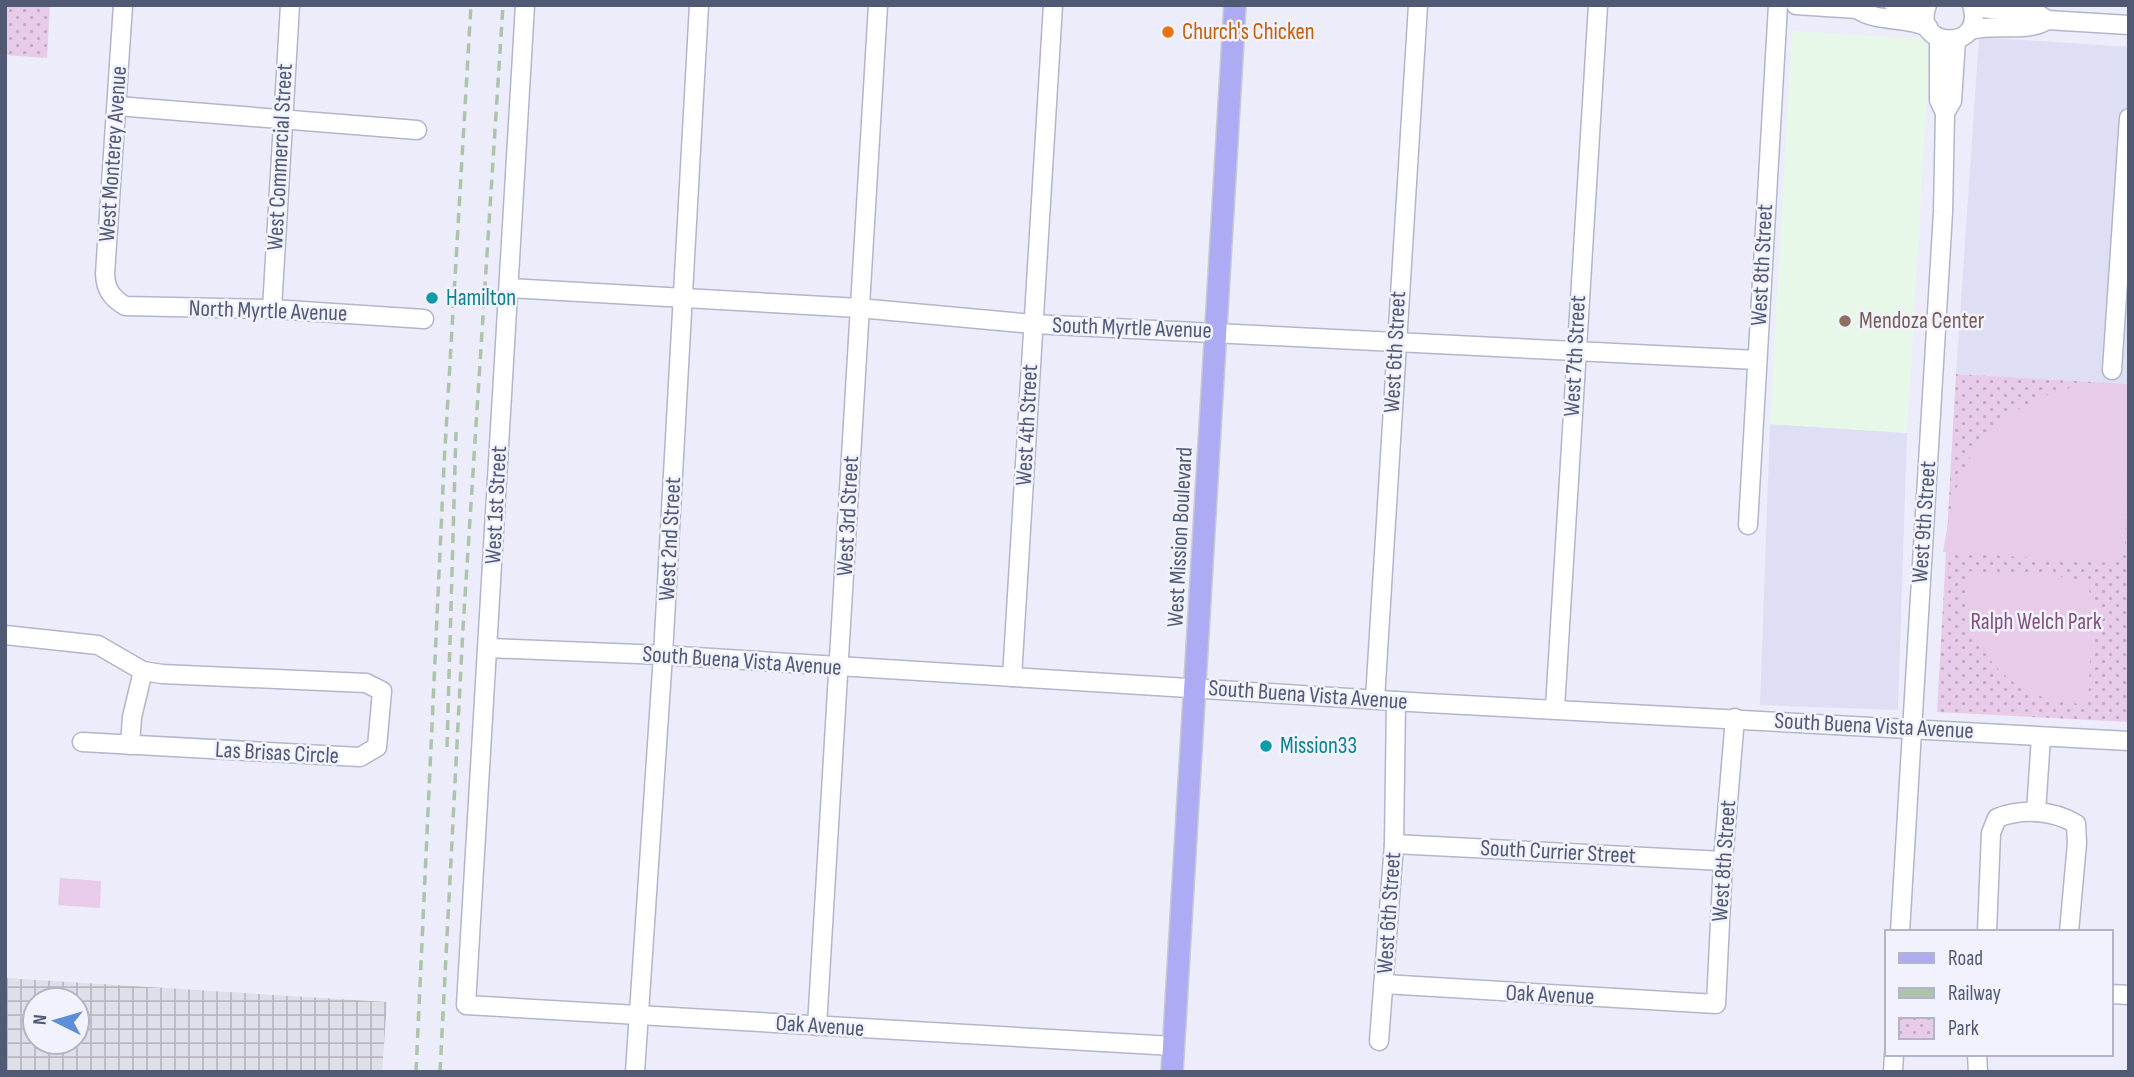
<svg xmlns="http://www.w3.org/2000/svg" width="2134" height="1077" font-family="'Sofia Sans Condensed',sans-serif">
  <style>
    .residential { fill: #dedff4 }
    .industrial { fill: url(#industrial-grid); fill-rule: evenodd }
    .education { fill: #e8f8e8 }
    .park { fill: url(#park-dots) }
    .garden { fill: #e7cbe8 }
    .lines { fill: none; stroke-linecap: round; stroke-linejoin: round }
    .minor-casing { stroke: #b2b6cd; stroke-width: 21 }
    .major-casing { stroke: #c7cad3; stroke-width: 24 }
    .minor { stroke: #fff; stroke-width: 18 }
    .major { stroke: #acabf3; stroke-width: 21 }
    .rail { stroke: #acc5aa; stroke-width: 3.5; stroke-dasharray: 10 7; stroke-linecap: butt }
    .food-dot { fill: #e8710a; stroke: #f2f2fe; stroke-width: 2.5 }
    .culture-dot { fill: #0f9aa8; stroke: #f2f2fe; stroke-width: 2.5 }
    .education-dot { fill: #8d6e63; stroke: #f2f2fe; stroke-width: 2.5 }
    .labels { text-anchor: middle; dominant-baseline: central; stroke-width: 5; stroke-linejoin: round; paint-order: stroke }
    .food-label { font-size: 23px; fill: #c56008; stroke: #f2f2fe; text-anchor: start }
    .street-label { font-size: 23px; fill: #505a74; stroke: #f2f2fe }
    .culture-label { font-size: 23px; fill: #0d838f; stroke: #f2f2fe; text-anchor: start }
    .education-label { font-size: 23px; fill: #785e54; stroke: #f2f2fe; text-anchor: start }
    .park-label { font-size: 23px; fill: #844f80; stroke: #f2f2fe }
  </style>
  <defs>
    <pattern id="industrial-grid" width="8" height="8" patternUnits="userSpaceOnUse" patternTransform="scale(1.75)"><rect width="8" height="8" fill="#dedfe8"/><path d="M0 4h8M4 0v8" fill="none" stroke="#b6b8c1"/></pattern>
    <pattern id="park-dots" width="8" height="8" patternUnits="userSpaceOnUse" patternTransform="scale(1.75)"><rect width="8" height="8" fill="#e7cbe8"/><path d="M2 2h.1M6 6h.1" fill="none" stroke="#bea8c1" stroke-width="1.8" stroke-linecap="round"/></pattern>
  </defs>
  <rect width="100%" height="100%" fill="#ececfb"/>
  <g class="residential">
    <polygon points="1979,37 2129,47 2129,384 1956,374"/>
    <polygon points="1770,424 1907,433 1898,710 1760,705"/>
  </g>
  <path class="industrial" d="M5,978L387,1002L382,1072H5ZM35,1000H77V1042H35Z"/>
  <polygon class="education" points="1792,31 1927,39 1930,43 1907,433 1770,424"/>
  <g class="park">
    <polygon points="5,5 50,5 47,58 5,55"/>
    <polygon points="1956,374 2129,384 2129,722 1937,712"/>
  </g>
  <g class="garden">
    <path d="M2129,384L2125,552L2111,563L1943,552C1949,519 1954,483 1972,454C1994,419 2039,392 2080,386C2096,384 2113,385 2129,384Z"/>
    <path d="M1969,571L2064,577L2086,582L2093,601L2088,704C2012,705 1957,647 1969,571Z"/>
    <polygon points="60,878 101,881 100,908 58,905"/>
  </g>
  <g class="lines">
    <defs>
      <g id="minor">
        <path d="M123,5L105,274C106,290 111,297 125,306L272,309L424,319"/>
        <polyline points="525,5 466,1005 1173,1046"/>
        <polyline points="1796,5 1857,9 1865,5"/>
        <polyline points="1894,5 1918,5"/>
        <path d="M1927,5C1910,49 1987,53 1972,5"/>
        <polyline points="1973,7 2038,14 2047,20 2129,25"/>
        <path d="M1857,9C1878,23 1904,16 1928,27"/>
        <path d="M1970,30C1996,23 2028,33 2047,20"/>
        <polyline points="117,106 417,130"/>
        <polyline points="1945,113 1952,101 1956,40"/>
        <polyline points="509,288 859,308 1033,324 1757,360"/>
        <polyline points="272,309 290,5"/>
        <polyline points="2112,370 2129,118"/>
        <polyline points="1748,525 1778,5"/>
        <polyline points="5,635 98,645 143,671 162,674 366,683 382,691 377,747 360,757 82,742"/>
        <polyline points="488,648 663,655 1427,703 2129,741"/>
        <polyline points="1012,677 1053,5"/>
        <polyline points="1375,699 1418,5"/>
        <polyline points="1555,708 1598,5"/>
        <polyline points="130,745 132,717 143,671"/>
        <polyline points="2036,812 2041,737"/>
        <polyline points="1394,844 1723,861"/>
        <polyline points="1900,932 1943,212 1945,113 1939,100 1939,39"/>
        <path d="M1987,932L1991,833L1997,818C2022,808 2053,810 2076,824L2077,843L2069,932"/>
        <polyline points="1384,984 1716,1004 1723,861 1735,718"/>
        <polyline points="2111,994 2129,995"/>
        <polyline points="817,1026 878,5"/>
        <polyline points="1379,1041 1394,844 1396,701"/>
        <polyline points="1977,1054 1978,1072"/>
        <polyline points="635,1072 663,655 699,5"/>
        <polyline points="1893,1072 1894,1054"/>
      </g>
      <polyline id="major" points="1172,1072 1235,5"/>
    </defs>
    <use href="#minor" class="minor-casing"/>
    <use href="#major" class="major-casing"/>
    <use href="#minor" class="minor"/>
    <use href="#major" class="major"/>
    <g class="rail">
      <polyline points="447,747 456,432"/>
      <polyline points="416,1072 444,465 471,5"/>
      <polyline points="440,1072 463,628 503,5"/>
    </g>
  </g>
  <circle class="food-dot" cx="1168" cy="32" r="7"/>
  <g class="culture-dot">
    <circle cx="432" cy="298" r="7"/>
    <circle cx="1266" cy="746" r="7"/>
  </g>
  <circle class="education-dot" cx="1845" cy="321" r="7"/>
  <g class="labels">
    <g class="food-label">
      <text x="1182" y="32">Church's Chicken</text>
    </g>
    <g class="street-label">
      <text transform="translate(113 154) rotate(-86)">West Monterey Avenue</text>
      <text transform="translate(280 157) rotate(-87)">West Commercial Street</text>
      <text transform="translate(1762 265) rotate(-87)">West 8th Street</text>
      <text transform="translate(268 311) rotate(2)">North Myrtle Avenue</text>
      <text transform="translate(1132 328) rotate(2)">South Myrtle Avenue</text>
      <text transform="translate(1395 352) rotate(-87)">West 6th Street</text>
      <text transform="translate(1575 356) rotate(-87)">West 7th Street</text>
      <text transform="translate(1027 425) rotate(-87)">West 4th Street</text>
      <text transform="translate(496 505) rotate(-87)">West 1st Street</text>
      <text transform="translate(848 516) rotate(-87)">West 3rd Street</text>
      <text transform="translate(1924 522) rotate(-86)">West 9th Street</text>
      <text transform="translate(1180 537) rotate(-87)">West Mission Boulevard</text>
      <text transform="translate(670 539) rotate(-87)">West 2nd Street</text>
      <text transform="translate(742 661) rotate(4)">South Buena Vista Avenue</text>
      <text transform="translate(1308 695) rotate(4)">South Buena Vista Avenue</text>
      <text transform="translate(1874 726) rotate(3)">South Buena Vista Avenue</text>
      <text transform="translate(277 753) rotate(3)">Las Brisas Circle</text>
      <text transform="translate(1558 852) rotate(3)">South Currier Street</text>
      <text transform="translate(1724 861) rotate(-86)">West 8th Street</text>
      <text transform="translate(1389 913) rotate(-86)">West 6th Street</text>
      <text transform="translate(1550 995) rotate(3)">Oak Avenue</text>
      <text transform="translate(820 1026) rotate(4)">Oak Avenue</text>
    </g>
    <g class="culture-label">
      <text x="446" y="298">Hamilton</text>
      <text x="1280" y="746">Mission33</text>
    </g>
    <g class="education-label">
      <text x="1859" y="321">Mendoza Center</text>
    </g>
    <g class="park-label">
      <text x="2036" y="622">Ralph Welch Park</text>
    </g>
  </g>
  <rect width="2134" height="1077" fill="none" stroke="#505a74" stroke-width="14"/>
  <rect x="1885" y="930" width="228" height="126" fill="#f2f2fe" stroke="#b1b5c7" stroke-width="2"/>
  <rect x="1899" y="953" width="35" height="10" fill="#acabf3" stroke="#b1b5c7" stroke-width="2"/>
  <text x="1948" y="965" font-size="21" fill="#505a74">Road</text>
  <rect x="1899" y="988" width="35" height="10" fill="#acc5aa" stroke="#b1b5c7" stroke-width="2"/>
  <text x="1948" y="1000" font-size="21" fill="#505a74">Railway</text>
  <rect x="1899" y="1018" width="35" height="21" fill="url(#park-dots)" stroke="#b1b5c7" stroke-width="2"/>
  <text x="1948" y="1035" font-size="21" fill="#505a74">Park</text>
  <g transform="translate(56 1021) rotate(275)"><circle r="33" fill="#f2f2fe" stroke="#b1b5c7" stroke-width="2"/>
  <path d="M0-5L12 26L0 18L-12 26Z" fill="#5d8ed9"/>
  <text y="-10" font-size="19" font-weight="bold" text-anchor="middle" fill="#505a74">N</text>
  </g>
</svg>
